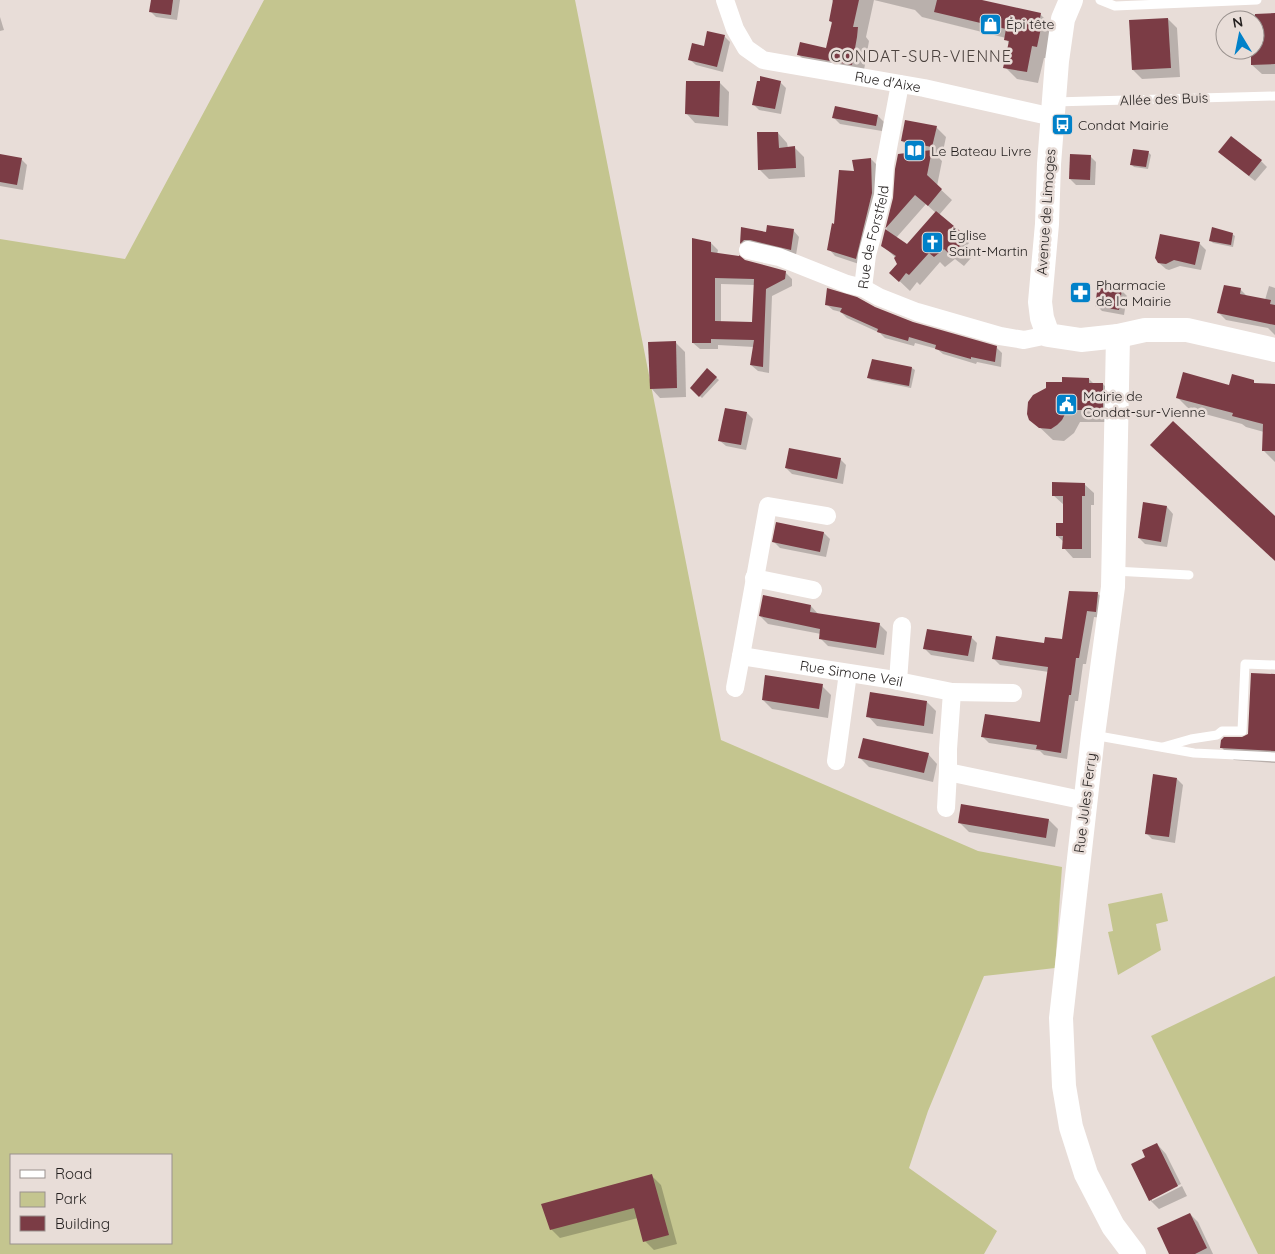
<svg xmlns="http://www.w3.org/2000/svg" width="1275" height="1254" font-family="Quicksand,sans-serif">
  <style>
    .green { fill: #c4c58f; fill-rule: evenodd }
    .shadow { fill: #0003; fill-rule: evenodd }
    .building { fill: #7b3c45; fill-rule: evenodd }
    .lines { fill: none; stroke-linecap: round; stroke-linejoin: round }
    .lane { stroke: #fff; stroke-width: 9 }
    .street { stroke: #fff; stroke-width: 18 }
    .secondary { stroke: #fff; stroke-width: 24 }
    .labels { text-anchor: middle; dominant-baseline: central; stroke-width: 5; stroke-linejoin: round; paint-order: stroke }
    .poi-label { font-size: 14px; fill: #231f1e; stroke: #e8ddd8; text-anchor: start }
    .street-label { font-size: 14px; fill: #231f1e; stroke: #e8ddd8 }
    .quarter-label { font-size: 16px; letter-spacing: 1px; fill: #4a413d; stroke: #e8ddd8 }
  </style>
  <rect width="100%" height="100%" fill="#e8ddd8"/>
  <g class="green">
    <path d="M264,0H575L721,740L978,851L1062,867L1055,968L984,976L928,1111L909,1168L997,1231L984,1254H0V239L125,259ZM11,1155H171V1243H11Z"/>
    <polygon points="1162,893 1168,921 1156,924 1161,950 1118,975 1108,932 1113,931 1108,904"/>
    <polygon points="1275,976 1275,1254 1258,1254 1151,1036"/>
  </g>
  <g class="shadow">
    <polygon points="152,0 180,0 177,20 156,17 150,11"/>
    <polygon points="832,0 978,0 1040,14 1052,26 1049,58 1044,58 1038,83 1017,79 1005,67 1009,44 1006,38 922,17 915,10 874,0 866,37 869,41 863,76 811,67 799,55 827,49 833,24 830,21 834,4"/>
    <polygon points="1275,14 1275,74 1262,74 1252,65 1252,50 1255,50 1255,20 1251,20 1251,15"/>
    <polygon points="0,17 4,30 0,31"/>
    <polygon points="1168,19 1177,28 1180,77 1142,79 1133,70"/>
    <polygon points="724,36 730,42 723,72 696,65 689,59"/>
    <polygon points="780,82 786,88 781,114 759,110 753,104"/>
    <polygon points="720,83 729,92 728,126 695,123 686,113"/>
    <polygon points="878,116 884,122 882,131 840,124 834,118"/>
    <path d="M936,127L946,137L942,156L936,155L942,161L937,186L952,200L939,215L969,243L963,250L971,258L964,266L955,259L945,267L940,262L920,285L917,282L910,291L891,273L898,264L896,258L882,245L895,198L920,152L912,150L902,141ZM926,204L936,213L908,246L896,238Z"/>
    <polygon points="778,133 787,143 788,148 794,147 804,157 805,177 769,179 759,169"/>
    <polygon points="1148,152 1151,155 1148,169 1134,167 1131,164"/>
    <polygon points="0,155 21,159 27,165 23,190 0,186"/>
    <polygon points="1090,156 1096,162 1095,185 1076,185 1070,179"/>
    <polygon points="1226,158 1261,161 1267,167 1255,181"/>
    <polygon points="871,159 877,165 878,200 862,265 835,256 829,249 835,226 856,172"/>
    <polygon points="742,229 767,233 793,230 799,237 796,255 746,249 741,243"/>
    <polygon points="1232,234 1235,236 1233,247 1213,243 1211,241"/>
    <polygon points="1161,235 1200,244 1206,250 1201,270 1180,266 1169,270 1166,269 1159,263"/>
    <path d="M711,243L718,250L717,255L785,272L792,279V286L772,296L769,373L758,371L751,365L754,347L718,345V349H700L693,343ZM721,284L755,285L753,323L721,322Z"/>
    <polygon points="1269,286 1275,288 1275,335 1268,328 1226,320 1219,313 1240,289 1247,296 1265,300"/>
    <polygon points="1121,290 1127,296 1124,315 1102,311 1096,305"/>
    <polygon points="826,304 875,308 913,323 996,347 1002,353 1001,367 977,362 976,364 943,354 937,349 915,343 914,346 885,338 880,333 847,318 841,312 833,310"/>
    <polygon points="675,342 685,352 686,397 660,398 651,388"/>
    <polygon points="912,368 915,370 911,388 871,380 868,377"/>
    <polygon points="707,370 719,380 702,398 691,388"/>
    <polygon points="1089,379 1094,384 1103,384 1115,397 1115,422 1080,422 1074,433 1064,441 1053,440 1031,419 1063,384"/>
    <polygon points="1253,381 1256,385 1275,385 1275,462 1263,450 1264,432 1246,427 1242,424 1190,410 1178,398"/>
    <polygon points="747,413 753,419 746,450 726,446 720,441"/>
    <polygon points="840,459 846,465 843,484 792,474 786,468"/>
    <polygon points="1084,484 1094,493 1094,505 1091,505 1091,558 1073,558 1064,548 1064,542 1057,536 1064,524 1064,505 1053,495"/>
    <polygon points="1144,503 1167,507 1173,514 1167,547 1145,544 1139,538"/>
    <polygon points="824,533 830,539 826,557 780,548 774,542"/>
    <polygon points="1070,592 1098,594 1105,600 1102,618 1094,617 1086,664 1083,664 1078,701 1075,701 1067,759 1044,755 1040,751 989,743 983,737 1041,723 1049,672 1000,665 994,659 1063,640"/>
    <polygon points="811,606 819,615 879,624 887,632 884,655 828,646 820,638 821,634 768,624 760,616"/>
    <polygon points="971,637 977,643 974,662 931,655 925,649"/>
    <polygon points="1275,676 1275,763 1234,760 1222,748 1249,735"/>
    <polygon points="822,686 831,695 828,718 772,709 763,700"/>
    <polygon points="927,702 936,711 933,734 877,726 868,716"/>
    <polygon points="928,754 937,764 933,782 869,767 860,758"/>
    <polygon points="1177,779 1183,785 1175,843 1152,839 1146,833"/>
    <polygon points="1049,820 1058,829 1055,847 969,832 960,823"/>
    <polygon points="1157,1144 1166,1154 1181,1184 1152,1198 1152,1201 1182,1186 1187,1196 1159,1209 1150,1200 1147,1158"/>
    <polygon points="652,1176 661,1185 677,1244 654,1250 645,1241 638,1218 560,1238 551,1229"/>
    <polygon points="1190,1214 1198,1222 1213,1254 1171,1254"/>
  </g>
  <g class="building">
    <polygon points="151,0 173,0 171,15 149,12"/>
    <polygon points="833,0 859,0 853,27 858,27 857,37 852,65 797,55 800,42 826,48 832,22 829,21"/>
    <polygon points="937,0 982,0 1041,13 1039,23 1042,23 1037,47 1032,46 1027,72 1003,68 1009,41 1004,40 1006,29 934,12"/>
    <polygon points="1275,13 1275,64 1251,65 1251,50 1255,50 1255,14"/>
    <polygon points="1168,18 1171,68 1132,70 1129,20"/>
    <polygon points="707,31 725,35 717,67 688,60 692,43 704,46"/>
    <polygon points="760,76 781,81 775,109 752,105 757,81 760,81"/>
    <polygon points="686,81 720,81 719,117 685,114"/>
    <polygon points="835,106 878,115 876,126 832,118"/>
    <polygon points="905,120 937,126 932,147 901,141"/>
    <polygon points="757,132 778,132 779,148 795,146 796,168 758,170"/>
    <polygon points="1231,136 1262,160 1249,176 1218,152"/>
    <polygon points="1133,149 1149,151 1146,167 1130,165"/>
    <polygon points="932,150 927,175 942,189 928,206 915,195 885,229 907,244 936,211 960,231 953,239 961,247 953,257 944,249 934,257 929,253 909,275 906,273 899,282 889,273 897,264 894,258 896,256 881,246 893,198 895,169 898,154"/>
    <polygon points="0,154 22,158 17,185 0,182"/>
    <polygon points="1070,154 1091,155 1090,180 1069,179"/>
    <polygon points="871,158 872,193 856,259 827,250 832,223 834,224 839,170 854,171 852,160"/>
    <polygon points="767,225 794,229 791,250 750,240 744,240 740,244 741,227 766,232"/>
    <polygon points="1212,227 1233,233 1231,245 1209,241"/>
    <polygon points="1160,234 1200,242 1195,265 1174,260 1166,264 1158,263 1155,258"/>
    <path d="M692,238L711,242V252L739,256V255L745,260L786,271L785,279L766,289L763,367L750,365L754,340L711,339V343H692ZM715,278L754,279L752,322L715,321Z"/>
    <polygon points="1098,285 1122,289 1119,310 1095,306"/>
    <polygon points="1224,285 1241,288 1240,294 1271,300 1270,304 1275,305 1275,325 1217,313"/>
    <polygon points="827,288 857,297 875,307 913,322 997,346 995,362 971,357 971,359 935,349 936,345 909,337 908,341 877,332 878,329 840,312 842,308 825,305"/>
    <polygon points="676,341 677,388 650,389 648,342"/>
    <polygon points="872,359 912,367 909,386 867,378"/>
    <polygon points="707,368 717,377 699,397 690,388"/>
    <polygon points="1183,372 1229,385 1232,374 1254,380 1254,383 1275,384 1275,451 1262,451 1263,424 1232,416 1233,413 1176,398"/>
    <polygon points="1062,377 1089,378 1089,383 1103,383 1103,410 1067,410 1062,420 1057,425 1051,429 1039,428 1029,420 1027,414 1028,402 1033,395 1046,388 1046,382 1062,382"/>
    <polygon points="725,408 747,412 741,445 718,441"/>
    <polygon points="1173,421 1275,516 1275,561 1150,445"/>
    <polygon points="789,448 841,458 837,479 785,468"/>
    <polygon points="1052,482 1085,483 1085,496 1082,496 1082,549 1062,549 1063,536 1056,536 1056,523 1063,523 1063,496 1052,496"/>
    <polygon points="1143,502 1167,506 1161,542 1138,538"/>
    <polygon points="776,522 824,532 820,552 772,542"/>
    <polygon points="1069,591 1098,592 1096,612 1087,611 1079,658 1076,658 1071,695 1069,695 1061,753 1036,749 1037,745 981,737 985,714 1040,722 1048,667 992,659 996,636 1044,643 1045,637 1062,639"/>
    <polygon points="763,595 811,605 810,612 880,623 876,648 819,639 820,629 759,616"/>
    <polygon points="927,629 972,636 968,656 923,649"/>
    <polygon points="1251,673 1275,674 1275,751 1220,748 1221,740 1224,737 1242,737 1248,734"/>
    <polygon points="765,675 823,684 819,709 762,700"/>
    <polygon points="870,692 927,701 924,726 866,717"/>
    <polygon points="863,738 929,753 924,773 858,758"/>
    <polygon points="1153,774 1177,778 1169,837 1145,834"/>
    <polygon points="961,804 1049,819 1046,838 958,823"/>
    <polygon points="1157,1143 1178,1186 1149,1201 1131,1164 1145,1157 1142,1150"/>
    <polygon points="652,1174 669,1235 643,1242 634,1208 550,1230 541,1204"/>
    <polygon points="1190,1213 1207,1248 1195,1254 1169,1254 1157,1228"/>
  </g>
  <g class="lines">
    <g class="lane">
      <polyline points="1100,0 1115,6 1257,0"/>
      <polyline points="1054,102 1275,96"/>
      <polyline points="1114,571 1189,575"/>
      <polyline points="1093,735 1194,753 1275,757"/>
      <polyline points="1163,747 1191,739 1217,735 1222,731 1242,731 1245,664 1275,665"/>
    </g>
    <g class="street">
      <path id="s1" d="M725,0L735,29L746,48L763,60L924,88L1053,117"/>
      <polyline points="748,250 779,257 847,284 863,288 879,297 917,312 1000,336 1024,340 1048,335"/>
      <path id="s2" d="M863,288L867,255L883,195L885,164L900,84"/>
      <path id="s3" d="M827,516L768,506L741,656L888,679L952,692L948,749V772L1086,801"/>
      <polyline points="754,578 813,590"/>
      <polyline points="898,681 902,626"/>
      <polyline points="735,688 741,656"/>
      <polyline points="952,692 1013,693"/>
      <polyline points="836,761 848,673"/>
      <polyline points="946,808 948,772"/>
    </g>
    <g class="secondary">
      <polyline points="1071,0 1063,19 1057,61 1049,164 1047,224 1040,302 1042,318 1048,335 1081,340 1118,336 1145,330 1187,330 1275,350"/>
      <polyline points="1118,336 1113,587 1093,735 1061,1018 1064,1086 1071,1127 1086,1174 1113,1226 1134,1254"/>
    </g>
  </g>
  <defs>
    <symbol id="shop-square" viewBox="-11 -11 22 22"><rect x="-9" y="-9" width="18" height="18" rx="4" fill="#0181c9" stroke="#e8ddd8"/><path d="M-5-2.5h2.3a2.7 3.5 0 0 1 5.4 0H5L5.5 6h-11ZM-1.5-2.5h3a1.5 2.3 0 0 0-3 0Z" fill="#fff"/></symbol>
    <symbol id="bus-square" viewBox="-11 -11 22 22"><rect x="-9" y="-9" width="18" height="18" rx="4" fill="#0181c9" stroke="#e8ddd8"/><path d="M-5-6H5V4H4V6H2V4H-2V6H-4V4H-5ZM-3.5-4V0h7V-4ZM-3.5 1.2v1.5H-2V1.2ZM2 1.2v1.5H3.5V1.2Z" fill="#fff"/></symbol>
    <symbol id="library-square" viewBox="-11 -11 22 22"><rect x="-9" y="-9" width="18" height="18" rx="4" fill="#0181c9" stroke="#e8ddd8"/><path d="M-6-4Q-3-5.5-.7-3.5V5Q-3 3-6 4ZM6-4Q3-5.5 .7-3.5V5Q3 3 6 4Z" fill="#fff"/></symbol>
    <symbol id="church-square" viewBox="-11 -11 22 22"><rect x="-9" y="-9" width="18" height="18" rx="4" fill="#0181c9" stroke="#e8ddd8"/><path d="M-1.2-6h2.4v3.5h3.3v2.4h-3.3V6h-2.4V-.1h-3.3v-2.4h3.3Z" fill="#fff"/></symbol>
    <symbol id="pharmacy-square" viewBox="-11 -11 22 22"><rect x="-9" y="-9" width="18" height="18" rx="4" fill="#0181c9" stroke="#e8ddd8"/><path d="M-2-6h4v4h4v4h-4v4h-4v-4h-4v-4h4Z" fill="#fff"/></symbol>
    <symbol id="civic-square" viewBox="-11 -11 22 22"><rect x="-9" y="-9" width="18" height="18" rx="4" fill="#0181c9" stroke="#e8ddd8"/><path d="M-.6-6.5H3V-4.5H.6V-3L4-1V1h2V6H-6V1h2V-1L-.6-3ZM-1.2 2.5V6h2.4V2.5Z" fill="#fff"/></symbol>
  </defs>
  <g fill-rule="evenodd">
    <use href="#shop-square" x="978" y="12" width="25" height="25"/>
    <use href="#bus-square" x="1050" y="112" width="25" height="25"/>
    <use href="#library-square" x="902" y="138" width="25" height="25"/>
    <use href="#church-square" x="920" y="230" width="25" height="25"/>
    <use href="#pharmacy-square" x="1068" y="280" width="25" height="25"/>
    <use href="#civic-square" x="1054" y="392" width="25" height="25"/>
  </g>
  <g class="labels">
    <g class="poi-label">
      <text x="1006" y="24">Épi tête</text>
      <text x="1078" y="125">Condat Mairie</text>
      <text x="931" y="151">Le Bateau Livre</text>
      <text x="949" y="235">Église<tspan x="949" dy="16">Saint-Martin</tspan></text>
      <text x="1096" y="285">Pharmacie<tspan x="1096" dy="16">de la Mairie</tspan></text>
      <text x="1083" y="396">Mairie de<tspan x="1083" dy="16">Condat-sur-Vienne</tspan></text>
    </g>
    <g class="street-label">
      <text stroke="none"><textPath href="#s1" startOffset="200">Rue d'Aixe</textPath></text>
      <text transform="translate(1164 99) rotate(-2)">Allée des Buis</text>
      <text transform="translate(1046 212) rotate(-86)">Avenue de Limoges</text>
      <text stroke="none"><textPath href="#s2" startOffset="52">Rue de Forstfeld</textPath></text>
      <text stroke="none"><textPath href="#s3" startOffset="324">Rue Simone Veil</textPath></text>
      <text transform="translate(1085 803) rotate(-83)">Rue Jules Ferry</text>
    </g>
    <g class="quarter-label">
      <text x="921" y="56">CONDAT-SUR-VIENNE</text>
    </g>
  </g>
  <rect x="10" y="1154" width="162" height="90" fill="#e8ddd8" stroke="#99918e"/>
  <rect x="20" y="1170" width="25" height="8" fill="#ffffff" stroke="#99918e"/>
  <text x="55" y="1179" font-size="15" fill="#231f1e">Road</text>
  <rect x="20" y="1192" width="25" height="15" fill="#c4c58f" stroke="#99918e"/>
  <text x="55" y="1204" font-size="15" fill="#231f1e">Park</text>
  <rect x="20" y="1216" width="25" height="15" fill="#7b3c45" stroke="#99918e"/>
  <text x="55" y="1229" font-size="15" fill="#231f1e">Building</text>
  <g transform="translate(1240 35) rotate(350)"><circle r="24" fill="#e8ddd8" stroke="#99918e"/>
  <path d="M0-4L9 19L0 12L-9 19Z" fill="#0181c9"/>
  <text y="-8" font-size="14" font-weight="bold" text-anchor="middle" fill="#231f1e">N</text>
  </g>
</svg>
